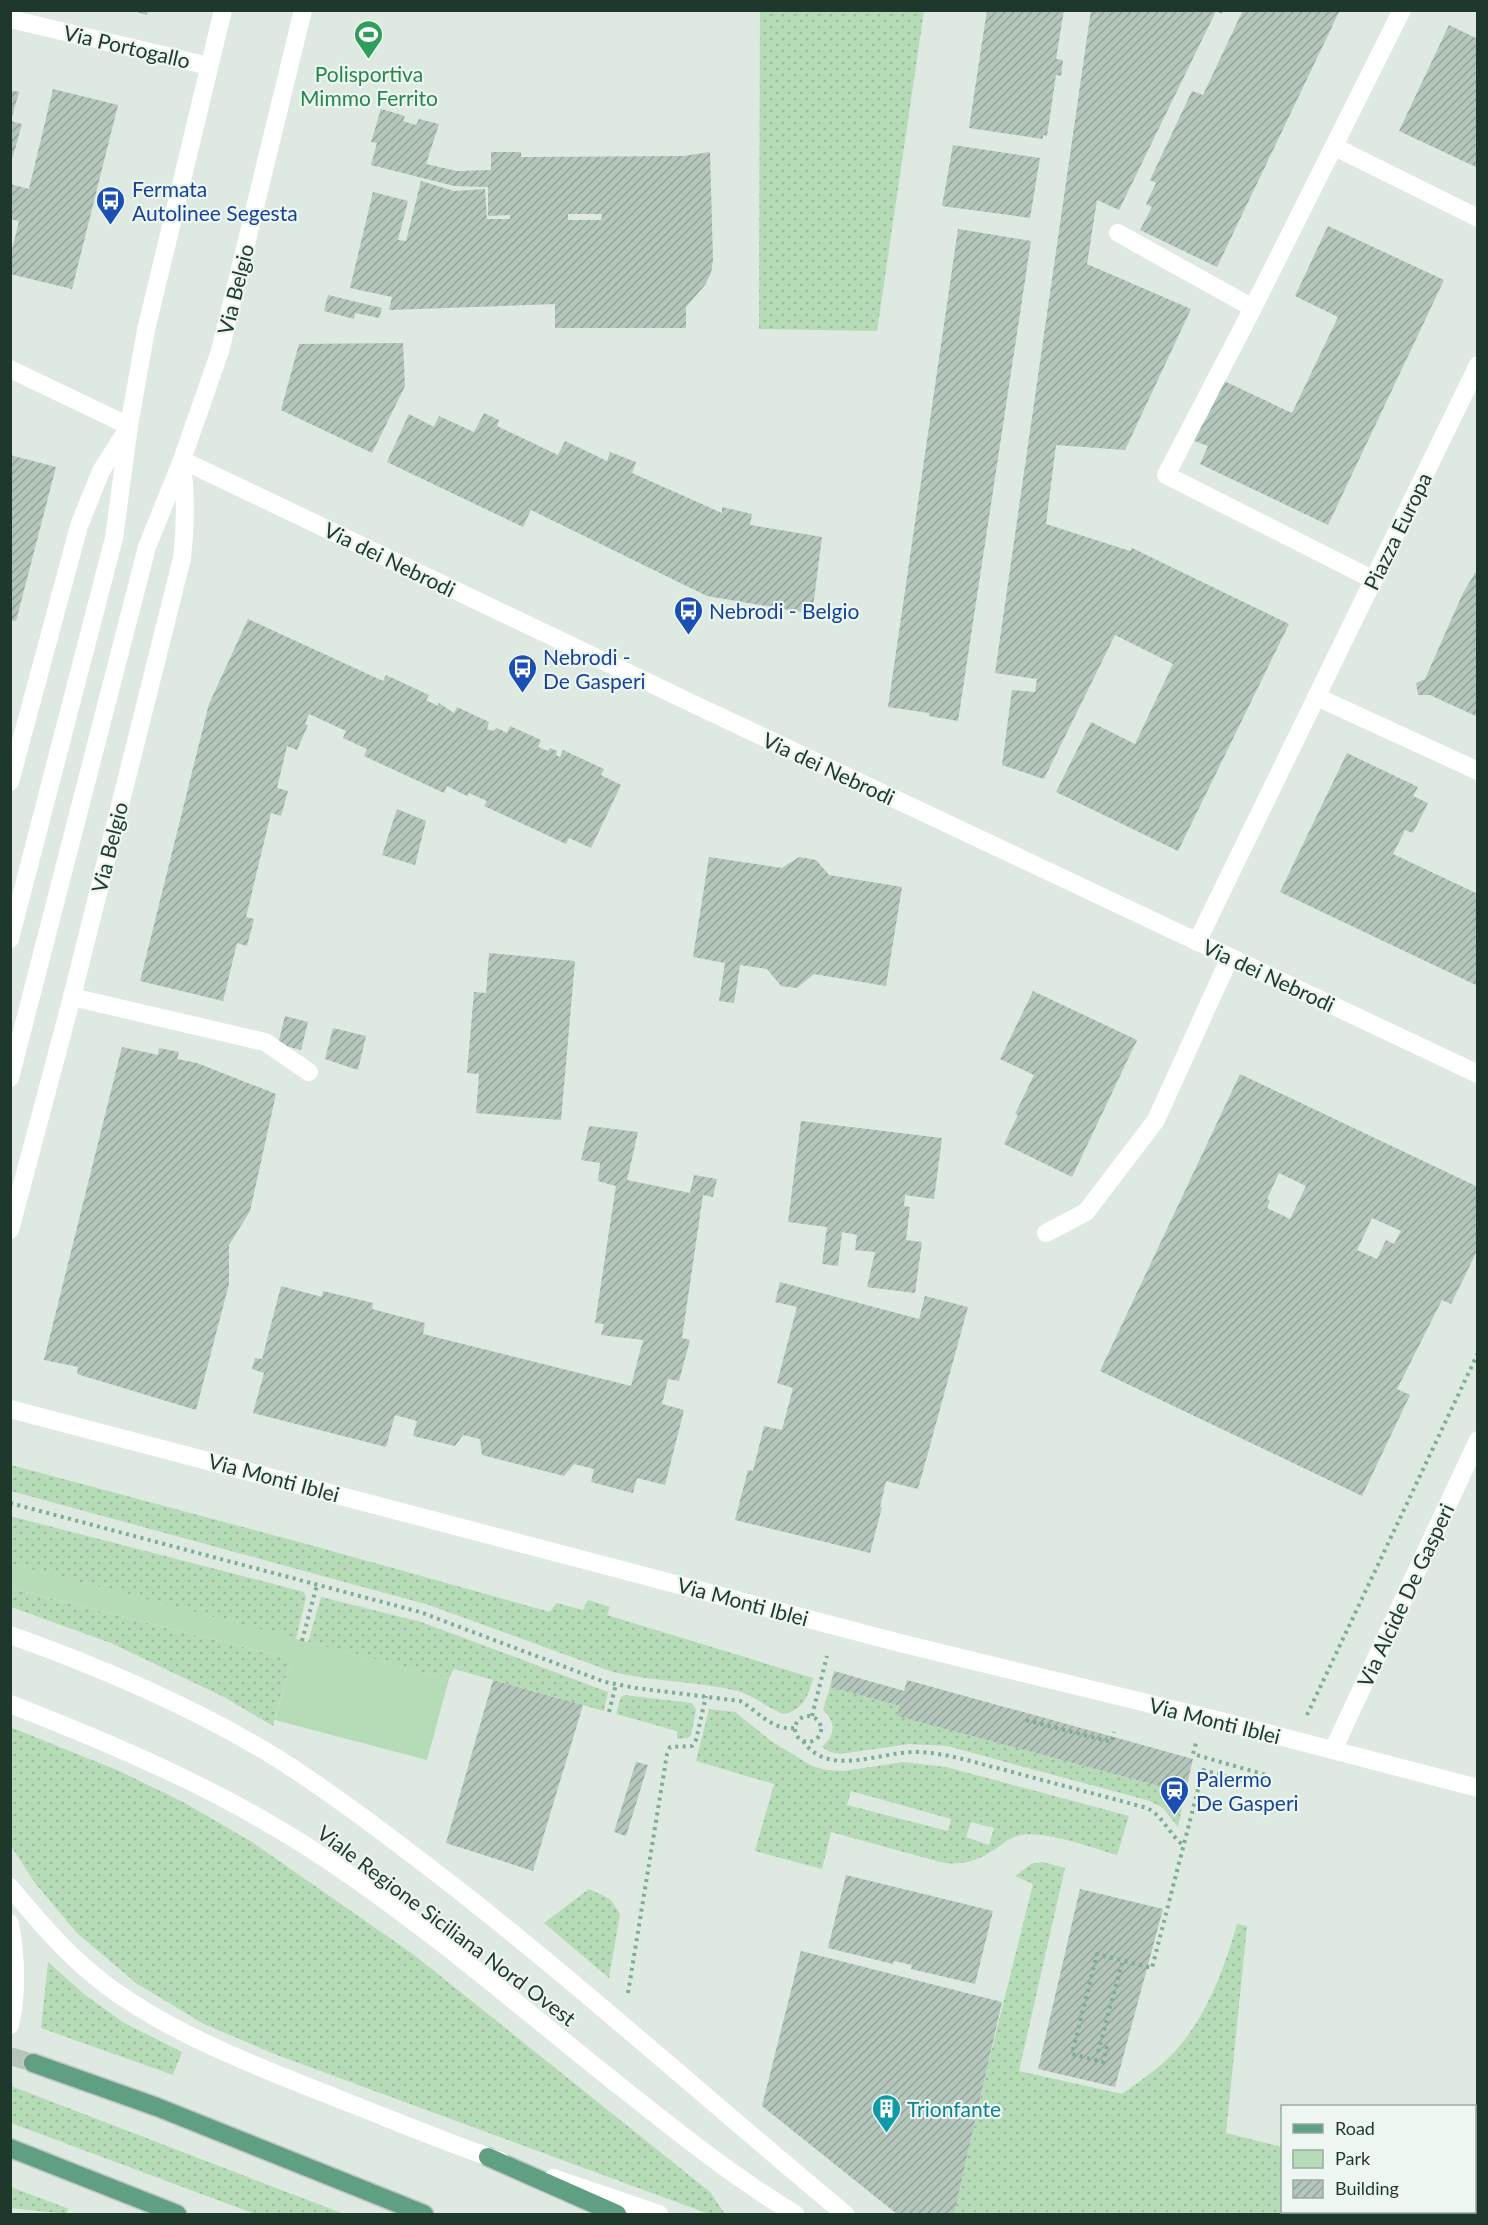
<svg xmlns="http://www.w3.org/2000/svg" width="1488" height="2225" font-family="Lato,sans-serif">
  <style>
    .green { fill: url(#green-dots); fill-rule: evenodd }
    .pitch { fill: #b5dbb7 }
    .building { fill: url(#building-hatch); fill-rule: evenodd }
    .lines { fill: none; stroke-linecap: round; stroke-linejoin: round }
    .major-tunnel { stroke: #b7c6bd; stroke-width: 18; stroke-dasharray: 18 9; stroke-linecap: butt }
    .major-casing { stroke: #c0c7c4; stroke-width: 21 }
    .path { stroke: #7dad94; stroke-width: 4; stroke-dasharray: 3 4.5; stroke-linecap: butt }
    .minor { stroke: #fff; stroke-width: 18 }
    .major { stroke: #619f82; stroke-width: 18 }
    .labels { text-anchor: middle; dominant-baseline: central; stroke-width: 4.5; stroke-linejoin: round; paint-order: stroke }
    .street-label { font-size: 21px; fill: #1f382c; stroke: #edf6f0 }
    .leisure-label { font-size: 21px; fill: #27864d; stroke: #edf6f0 }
    .transit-label { font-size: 21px; fill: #164399; stroke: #edf6f0; text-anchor: start }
    .culture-label { font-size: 21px; fill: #0d838f; stroke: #edf6f0; text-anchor: start }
  </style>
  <defs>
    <pattern id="green-dots" width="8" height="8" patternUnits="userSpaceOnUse" patternTransform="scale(1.5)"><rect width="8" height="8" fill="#b5dbb7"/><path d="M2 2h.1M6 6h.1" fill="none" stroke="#9bbd9e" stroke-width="1.8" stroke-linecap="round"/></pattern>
    <pattern id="building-hatch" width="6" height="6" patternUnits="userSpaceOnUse" patternTransform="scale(1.5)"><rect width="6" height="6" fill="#b5c7bc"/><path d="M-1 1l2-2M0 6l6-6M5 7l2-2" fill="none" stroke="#93a399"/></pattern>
  </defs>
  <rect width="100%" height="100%" fill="#dde9e1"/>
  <g class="green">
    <polygon points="760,11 924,11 877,331 759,329"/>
    <path d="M11,1465L310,1545L550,1612L556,1603L583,1610L588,1600L610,1607L607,1615L813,1678C808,1696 804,1710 783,1714C767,1708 755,1696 738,1691C697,1681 654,1682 613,1672L429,1605L11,1491Z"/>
    <polygon points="10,1516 304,1592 306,1597 296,1639 11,1564"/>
    <polygon points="10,1588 291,1659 273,1726 224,1697 111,1643 11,1607"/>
    <polygon points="321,1597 421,1622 608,1692 604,1711 454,1669 449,1679 308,1642"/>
    <path d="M830,1687L900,1706L898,1716L1185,1793L1178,1827L1163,1808L1150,1801L947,1746L909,1744L840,1754L830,1752L822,1747C835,1735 837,1723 823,1710Z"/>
    <polygon points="624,1695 692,1703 696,1710 691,1735 688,1738 677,1739 677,1731 616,1714 621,1697"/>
    <path d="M709,1709L735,1712L771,1741L812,1766L826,1770L844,1771L903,1762L946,1767L1129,1816L1117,1855C1093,1848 1040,1828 1017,1836C1009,1838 1003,1844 997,1848C979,1860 965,1865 944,1863L831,1832L822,1869L755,1851L774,1784L696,1761ZM851,1791L951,1819L948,1831L847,1805ZM971,1822L994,1828L989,1845L966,1837Z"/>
    <polygon points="10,1727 119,1771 183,1802 252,1842 414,1955 710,2192 725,2214 709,2214 277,2055 204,2024 136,1983 77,1933 35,1883 11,1846"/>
    <path d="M1043,1862L1065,1868L1019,2071L1122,2094C1133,2086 1145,2078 1156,2069C1200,2034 1222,1977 1237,1924L1247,1926L1226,2133L1282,2147V2212H1474L1475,2193H1478L1477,2214H954L988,2065L1033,1884L1015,1876L1031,1864Z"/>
    <polygon points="589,1889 610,1899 620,1914 609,1978 544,1923"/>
    <polygon points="48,1962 85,1995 124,2023 182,2052 173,2075 41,2028"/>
    <polygon points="11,2086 344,2214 255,2214 11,2123"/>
    <polygon points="11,2187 69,2209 65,2214 11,2208"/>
  </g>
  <polygon class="pitch" points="11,1564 449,1679 427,1760 275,1720 291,1659 11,1588"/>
  <g class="building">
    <polygon points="130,10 148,10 147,15"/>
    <polygon points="987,10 1064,10 1056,59 1063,60 1061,76 1056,75 1047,136 1043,135 1043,139 969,128"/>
    <polygon points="1091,10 1224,10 1222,14 1216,11 1119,210 1097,200 1087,264 1191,309 1125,450 1056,445 1046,524 1130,551 1132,548 1289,624 1178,851 1056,792 1091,722 1135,744 1173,664 1115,635 1044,779 1002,765 1012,690 1035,692 1037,679 995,673"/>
    <polygon points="1243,10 1340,10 1217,267 1140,230 1152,207 1146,204 1156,183 1150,180 1192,91 1203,95"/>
    <polygon points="1449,25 1478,39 1478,168 1399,131"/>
    <polygon points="53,89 118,105 72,289 10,274 10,258 19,221 10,219 10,184 29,189"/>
    <polygon points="10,90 19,92 11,120 10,120"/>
    <path d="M381,109L405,116L403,121L416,125L419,119L439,124L426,164L457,171L491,170V152H521V157H536L683,156L710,152L713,260L711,273L705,285L686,307V328H555V304L389,310L392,297L350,288L373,192L408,201L398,240L406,241L421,181L454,191L485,189L487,219H510V215L488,216V187L454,186L371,165L377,143L371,142ZM568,214H602L601,220H568Z"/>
    <polygon points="10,121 22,124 11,163 10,163"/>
    <polygon points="953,145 1040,158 1030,218 942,206"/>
    <polygon points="1328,226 1444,280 1328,525 1200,464 1208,446 1192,440 1202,417 1206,419 1224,381 1292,413 1338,317 1295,296"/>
    <polygon points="958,229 1031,241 958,721 929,716 929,713 888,707"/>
    <polygon points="328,295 382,308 379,318 355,313 354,319 324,311"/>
    <polygon points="403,343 405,386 372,453 281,410 299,344"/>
    <polygon points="484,413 499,420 497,426 558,455 565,441 607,461 610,452 636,462 632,473 722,513 722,507 752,514 750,525 822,537 813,607 802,606 801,612 707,596 531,510 523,527 387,462 409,414 434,427 439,416 474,432"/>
    <polygon points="10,455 56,467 16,621 10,620"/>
    <polygon points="1478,568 1478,717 1430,695 1418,695 1416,683 1425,679 1463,593"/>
    <polygon points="248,619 383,681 386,675 429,695 426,700 438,706 439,703 454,713 457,707 489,722 487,729 493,731 497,728 507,733 510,726 541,740 538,747 548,751 550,748 557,751 556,755 560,757 563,750 604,769 601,775 621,785 591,848 569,838 566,844 484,806 487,801 469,793 467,796 447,786 444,793 364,756 367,749 343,738 346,731 309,714 305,724 308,725 297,750 287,746 277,788 288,791 281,816 271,813 246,917 254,919 247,946 237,943 223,1001 140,981 209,704"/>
    <polygon points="1347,753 1418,787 1413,796 1428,803 1413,833 1405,830 1393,854 1478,894 1478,986 1280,892"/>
    <polygon points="397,809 426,821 415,865 382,855"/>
    <polygon points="709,857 782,868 799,857 816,860 829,875 902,887 886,986 814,974 797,988 781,986 767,969 740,965 734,1003 719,1001 725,963 693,957"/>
    <polygon points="489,953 575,961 561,1120 476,1113 479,1074 467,1073 474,992 486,993"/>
    <polygon points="1033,991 1137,1040 1072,1177 1004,1144 1018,1115 1015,1114 1034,1075 1000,1059"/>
    <polygon points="285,1016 308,1022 301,1050 278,1044"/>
    <polygon points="333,1028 366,1036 358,1070 325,1059"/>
    <polygon points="122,1047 158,1055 159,1048 179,1052 177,1059 197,1063 276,1094 250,1211 229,1245 229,1284 196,1410 77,1374 78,1367 44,1360"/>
    <path d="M1240,1074L1478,1187V1249L1451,1304L1442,1300L1397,1389L1410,1395L1362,1496L1100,1371ZM1279,1173L1306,1186L1290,1219L1267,1208L1270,1201L1267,1199ZM1372,1218L1401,1231L1394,1244L1386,1240L1377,1259L1357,1250Z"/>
    <polygon points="801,1121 942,1138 934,1199 905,1195 904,1206 910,1207 906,1240 922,1242 915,1293 867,1287 875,1252 855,1250 857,1235 842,1232 838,1266 822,1264 827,1227 788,1222"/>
    <polygon points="589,1126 638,1132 627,1180 690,1193 694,1175 717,1179 713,1197 703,1195 682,1338 690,1340 679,1381 668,1379 662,1404 684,1410 665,1485 637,1478 633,1493 591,1482 594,1469 574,1464 564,1476 482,1455 480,1439 463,1435 455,1446 413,1436 417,1421 395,1415 386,1447 253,1413 264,1373 252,1369 255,1358 262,1359 281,1286 322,1297 323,1291 373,1303 372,1309 425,1323 423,1334 631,1386 643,1340 601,1335 604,1324 595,1323 616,1186 598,1181 600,1163 581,1160"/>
    <polygon points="780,1282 919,1319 925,1296 968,1307 918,1489 886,1481 880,1507 882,1507 870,1553 735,1520 748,1470 753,1471 764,1426 782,1430 793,1388 777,1383 797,1307 775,1302"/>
    <polygon points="834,1671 904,1691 907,1680 1193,1759 1185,1793 897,1716 900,1706 830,1687"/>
    <polygon points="493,1680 583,1705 533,1871 446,1843"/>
    <polygon points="636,1762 648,1765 626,1836 614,1832"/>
    <polygon points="846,1875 993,1911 975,1984 911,1969 912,1965 894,1961 893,1964 828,1948"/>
    <polygon points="1080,1889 1163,1909 1115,2087 1038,2069"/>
    <polygon points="801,1951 1002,2002 954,2214 897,2214 762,2106"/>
  </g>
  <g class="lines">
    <polyline class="major-tunnel" points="10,2056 33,2063"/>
    <defs>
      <g id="major">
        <polyline points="33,2063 157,2107 424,2214"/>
        <polyline points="10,2148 177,2214"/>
        <polyline points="488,2157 617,2214"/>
      </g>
    </defs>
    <use href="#major" class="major-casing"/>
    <g class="path">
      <path d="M10,1503L420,1612L605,1682L636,1688L740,1701C758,1711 772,1731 795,1728"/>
      <polyline points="302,1641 317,1585"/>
      <polyline points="609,1712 616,1684"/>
      <polyline points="1307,1715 1478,1353"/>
      <circle cx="808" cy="1729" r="13"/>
      <polyline points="812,1716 827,1656"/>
      <polyline points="1026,1720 1111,1742 1114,1732"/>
      <path d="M803,1741C829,1778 878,1752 915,1752C945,1752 975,1763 1005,1770C1052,1783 1100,1795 1147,1808C1163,1816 1169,1834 1183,1845"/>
      <polyline points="628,1993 667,1754 670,1747 692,1746 696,1740 706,1696"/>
      <polyline points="1107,2046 1103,2062 1072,2054 1097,1954 1152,1968 1203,1770 1263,1786 1266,1775 1193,1754 1196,1743"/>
      <polyline points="1098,2052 1122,1963"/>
    </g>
    <g class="minor">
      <polyline points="10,19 209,66"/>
      <polyline points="1335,147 1478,218"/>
      <polyline points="1118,233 1253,308"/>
      <polyline points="10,369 129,426"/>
      <polyline points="182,460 704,709 1478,1074"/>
      <polyline points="1374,580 1166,475 1253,308 1402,10"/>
      <polyline points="1317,697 1478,771"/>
      <polyline points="10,782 79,526 101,471 127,430"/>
      <polyline points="10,939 114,538 129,426 146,330 223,10"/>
      <polyline points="1197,942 1478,365"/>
      <polyline points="72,997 265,1042 309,1072"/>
      <polyline points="10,1078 147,547 182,460 220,351 303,10"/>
      <path d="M10,1230L72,997L182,558C186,525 186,495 182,462"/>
      <polyline points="1046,1233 1086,1212 1156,1120 1230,957"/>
      <polyline points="10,1409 900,1643 1221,1721 1478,1788"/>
      <path d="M10,1635C100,1667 191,1706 272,1755C331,1792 388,1836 443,1878C581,1985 711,2103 845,2214"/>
      <path d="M10,1704C123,1748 232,1795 332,1863C436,1933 532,2017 631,2095C684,2137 738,2180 795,2214"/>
      <polyline points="1333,1750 1478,1440"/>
      <path d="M10,1887C40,1923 69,1957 106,1985C176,2037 259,2067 339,2099C393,2120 447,2143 501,2161"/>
      <path d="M10,1923C16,1957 18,1991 10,2025"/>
      <polyline points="553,2178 659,2214"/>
    </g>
    <use href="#major" class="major"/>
  </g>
  <defs>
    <symbol id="stadium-pin" viewBox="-11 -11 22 30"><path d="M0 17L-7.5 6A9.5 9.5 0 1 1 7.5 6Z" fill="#2e9e5b" stroke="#edf6f0"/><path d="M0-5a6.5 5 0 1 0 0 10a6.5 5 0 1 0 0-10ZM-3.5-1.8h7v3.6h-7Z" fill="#fff"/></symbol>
    <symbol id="bus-pin" viewBox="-11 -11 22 30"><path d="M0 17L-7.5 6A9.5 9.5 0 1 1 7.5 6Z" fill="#1a4fb4" stroke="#edf6f0"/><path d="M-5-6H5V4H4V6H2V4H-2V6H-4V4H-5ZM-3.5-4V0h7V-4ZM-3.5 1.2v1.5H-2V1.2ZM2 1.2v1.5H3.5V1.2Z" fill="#fff"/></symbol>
    <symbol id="station-pin" viewBox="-11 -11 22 30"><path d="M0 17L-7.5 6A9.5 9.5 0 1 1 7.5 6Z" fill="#1a4fb4" stroke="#edf6f0"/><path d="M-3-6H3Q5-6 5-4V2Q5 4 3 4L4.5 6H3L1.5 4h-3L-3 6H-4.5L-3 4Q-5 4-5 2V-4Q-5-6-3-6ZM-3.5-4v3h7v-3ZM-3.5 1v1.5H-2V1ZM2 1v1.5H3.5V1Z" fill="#fff"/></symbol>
    <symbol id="building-pin" viewBox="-11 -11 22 30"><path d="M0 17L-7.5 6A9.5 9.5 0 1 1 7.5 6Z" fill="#0f9aa8" stroke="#edf6f0"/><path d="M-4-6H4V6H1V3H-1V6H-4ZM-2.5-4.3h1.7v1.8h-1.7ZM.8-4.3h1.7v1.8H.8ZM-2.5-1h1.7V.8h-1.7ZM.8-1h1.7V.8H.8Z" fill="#fff"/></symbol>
  </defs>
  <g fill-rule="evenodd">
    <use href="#stadium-pin" x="352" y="18" width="33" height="45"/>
    <use href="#bus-pin" x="94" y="184" width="33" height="45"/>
    <use href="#bus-pin" x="672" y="594" width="33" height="45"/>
    <use href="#bus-pin" x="506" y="652" width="33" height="45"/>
    <use href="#station-pin" x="1158" y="1774" width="33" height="45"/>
    <use href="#building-pin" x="870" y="2092" width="33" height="45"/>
  </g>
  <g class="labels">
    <g class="street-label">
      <text transform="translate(127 46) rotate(13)">Via Portogallo</text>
      <text transform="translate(235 289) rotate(-76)">Via Belgio</text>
      <text transform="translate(1397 531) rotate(-64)">Piazza Europa</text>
      <text transform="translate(390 559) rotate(26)">Via dei Nebrodi</text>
      <text transform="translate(829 768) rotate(25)">Via dei Nebrodi</text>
      <text transform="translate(109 847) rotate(-76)">Via Belgio</text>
      <text transform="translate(1269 975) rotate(25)">Via dei Nebrodi</text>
      <text transform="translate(274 1477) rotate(15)">Via Monti Iblei</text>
      <text transform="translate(1405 1595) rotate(-65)">Via Alcide De Gasperi</text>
      <text transform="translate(743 1601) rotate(15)">Via Monti Iblei</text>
      <text transform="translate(1215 1720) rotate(14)">Via Monti Iblei</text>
      <text transform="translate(447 1925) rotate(37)">Viale Regione Siciliana Nord Ovest</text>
    </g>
    <g class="leisure-label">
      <text x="369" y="73">Polisportiva<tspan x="369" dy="24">Mimmo Ferrito</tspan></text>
    </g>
    <g class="transit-label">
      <text x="132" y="188">Fermata<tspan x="132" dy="24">Autolinee Segesta</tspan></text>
      <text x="709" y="610">Nebrodi - Belgio</text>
      <text x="543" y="656">Nebrodi -<tspan x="543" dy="24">De Gasperi</tspan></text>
      <text x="1196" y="1778">Palermo<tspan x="1196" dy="24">De Gasperi</tspan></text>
    </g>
    <g class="culture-label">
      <text x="907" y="2108">Trionfante</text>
    </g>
  </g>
  <rect width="1488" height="2225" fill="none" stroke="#1f382c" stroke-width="24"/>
  <rect x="1281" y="2105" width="195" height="108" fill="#edf6f0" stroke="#9baaa2" stroke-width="1.5"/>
  <rect x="1293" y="2124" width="30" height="9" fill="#619f82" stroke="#9baaa2" stroke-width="1.5"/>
  <text x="1335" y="2135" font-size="18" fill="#1f382c">Road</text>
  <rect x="1293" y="2150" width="30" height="18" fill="#b5dbb7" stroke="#9baaa2" stroke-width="1.5"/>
  <text x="1335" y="2165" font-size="18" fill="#1f382c">Park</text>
  <rect x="1293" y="2180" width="30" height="18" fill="url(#building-hatch)" stroke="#9baaa2" stroke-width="1.5"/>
  <text x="1335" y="2195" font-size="18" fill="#1f382c">Building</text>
</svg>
